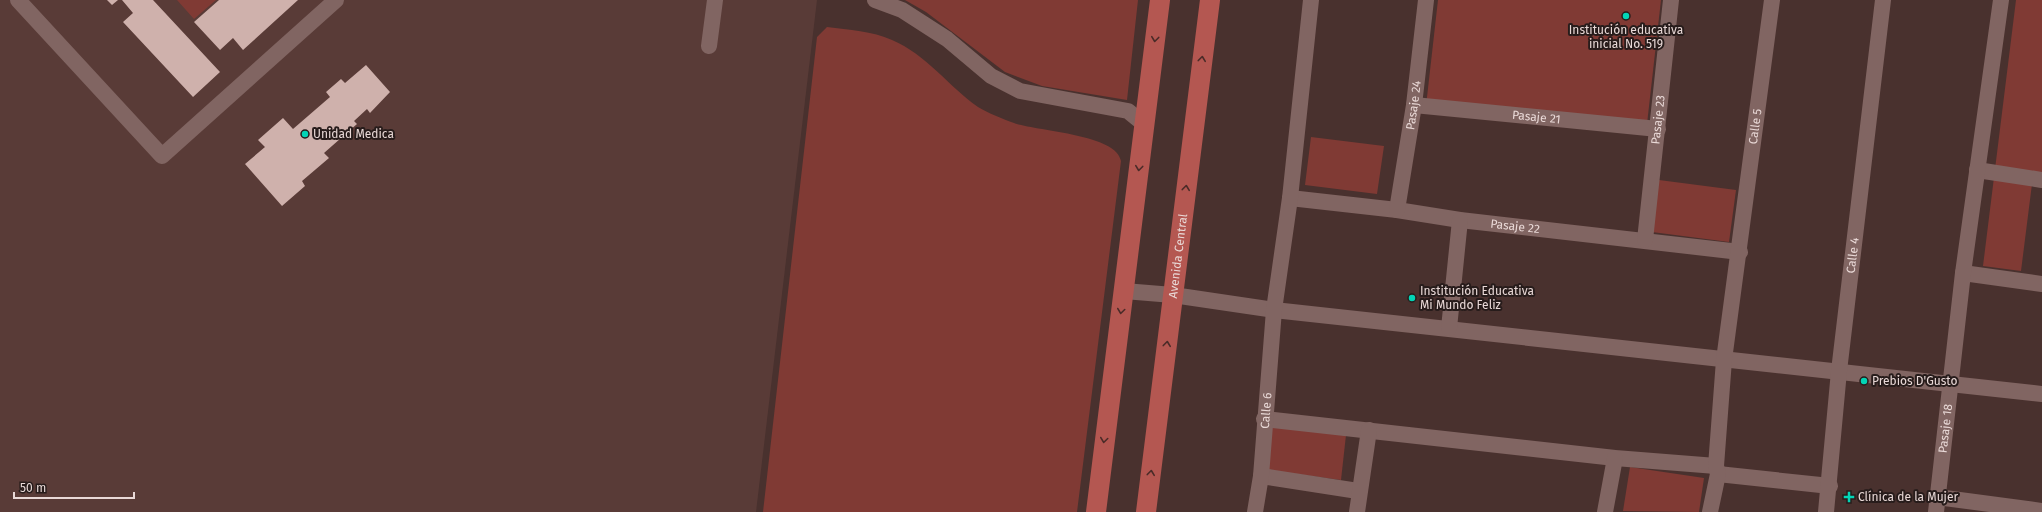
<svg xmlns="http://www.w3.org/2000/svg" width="2042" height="512" font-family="'Fira Sans',sans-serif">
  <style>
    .built { fill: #593b37 }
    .green { fill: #803a34 }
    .building { fill: #cfb1ac }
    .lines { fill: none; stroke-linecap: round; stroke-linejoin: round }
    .minor { stroke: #816562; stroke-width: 16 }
    .major { stroke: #b45751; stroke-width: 20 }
    .oneway { stroke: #4a2b28 }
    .poi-dot { fill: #03d5b6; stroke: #271c1b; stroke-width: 1.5 }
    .labels { text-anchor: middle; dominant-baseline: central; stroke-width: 4; stroke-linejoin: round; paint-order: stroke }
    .poi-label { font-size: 12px; fill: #e9d9d7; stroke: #271c1b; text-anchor: start }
    .street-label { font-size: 12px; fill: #e9d9d7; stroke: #271c1b }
  </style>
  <rect width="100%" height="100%" fill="#49312e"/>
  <polygon class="built" points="0,0 817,0 756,512 0,512"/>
  <g class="green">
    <polygon points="177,0 216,0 194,19"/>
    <polygon points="905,0 1138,0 1127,100 1042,86 1005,72 926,12"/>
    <polygon points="1438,0 1661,0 1647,124 1426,106"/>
    <polygon points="2016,0 2042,0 2042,177 2033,176 2021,271 1983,266"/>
    <path d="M827,27C849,30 872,31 892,40C927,55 948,86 978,107C988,113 1003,119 1014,123C1036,131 1117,134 1121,161L1077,512H763L817,37Z"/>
    <polygon points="1311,137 1384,146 1377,194 1305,185"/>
    <polygon points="1659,180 1736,190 1729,242 1652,232"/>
    <polygon points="1271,425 1346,435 1341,480 1266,470"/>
    <polygon points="1630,467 1704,478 1699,512 1623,511"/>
  </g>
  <g class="building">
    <polygon points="107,0 118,0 112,5"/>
    <polygon points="122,0 153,0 220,72 193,97 123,22 133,13"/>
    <polygon points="219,0 298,0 243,50 233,38 220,50 194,22"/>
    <polygon points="366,65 390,92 370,113 367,109 354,121 357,124 324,153 329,158 302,181 305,186 282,206 245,164 265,147 258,140 283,118 293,129 330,97 326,92 341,79 345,83"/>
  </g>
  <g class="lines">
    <g class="minor">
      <polyline points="18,0 162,156 336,0"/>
      <polyline points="875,0 902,10 947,39 991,76 1020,91 1128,111 1144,124"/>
      <polyline points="709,46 715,0"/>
      <path id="s1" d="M1414,105L1658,129"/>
      <polyline points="1977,170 2042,180"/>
      <path id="s2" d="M1290,198L1397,210L1460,220L1740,252"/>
      <path id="s3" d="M1397,210L1414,105L1426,0"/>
      <path id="s4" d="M1645,240L1671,0"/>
      <polyline points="1963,273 2042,284"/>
      <polyline points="1124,291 1173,295 1274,310 2042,394"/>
      <polyline points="1449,328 1460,220"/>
      <polyline points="1264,419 1615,458 1716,466"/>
      <polyline points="1718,474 1830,486"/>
      <polyline points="1261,476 1358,491"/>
      <polyline points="1937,497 2042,511"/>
      <path id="s5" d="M1255,512L1261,476L1274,310L1290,198L1311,0"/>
      <polyline points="1357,512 1369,430"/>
      <polyline points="1605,512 1615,458"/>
      <path id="s6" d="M1710,512L1718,474L1716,466L1724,360L1772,0"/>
      <path id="s7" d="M1826,512L1839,371L1883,0"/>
      <path id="s8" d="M1936,512L1963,273L2001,0"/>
    </g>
    <g class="major">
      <polyline points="1096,512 1160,0"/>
      <path id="s9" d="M1146,512L1210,0"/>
    </g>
  </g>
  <defs><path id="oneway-chevron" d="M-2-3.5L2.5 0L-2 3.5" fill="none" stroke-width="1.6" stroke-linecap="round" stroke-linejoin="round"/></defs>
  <g class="oneway">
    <use href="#oneway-chevron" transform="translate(1155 39) rotate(97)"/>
    <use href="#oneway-chevron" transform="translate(1202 59) rotate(-83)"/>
    <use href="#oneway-chevron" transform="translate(1139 168) rotate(97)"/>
    <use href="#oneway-chevron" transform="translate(1186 188) rotate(-83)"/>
    <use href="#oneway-chevron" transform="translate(1121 311) rotate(98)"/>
    <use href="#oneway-chevron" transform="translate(1167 344) rotate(-83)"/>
    <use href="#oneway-chevron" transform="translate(1104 440) rotate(98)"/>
    <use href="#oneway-chevron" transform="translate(1151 473) rotate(-83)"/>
  </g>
  <g class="poi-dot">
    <circle cx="1626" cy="16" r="4"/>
    <circle cx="305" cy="134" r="4"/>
    <circle cx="1412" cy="298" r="4"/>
    <circle cx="1864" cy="381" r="4"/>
    <path d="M1847 491h4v4h4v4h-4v4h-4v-4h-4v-4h4z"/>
  </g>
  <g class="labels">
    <g class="poi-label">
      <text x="1626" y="30" text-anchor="middle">Institución educativa<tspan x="1626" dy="14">inicial No. 519</tspan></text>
      <text x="313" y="134">Unidad Medica</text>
      <text x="1420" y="291">Institución Educativa<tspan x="1420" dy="14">Mi Mundo Feliz</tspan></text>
      <text x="1872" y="381">Prebios D'Gusto</text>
      <text x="1858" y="497">Clínica de la Mujer</text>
    </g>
    <g class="street-label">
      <text stroke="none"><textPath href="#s3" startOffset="106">Pasaje 24</textPath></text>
      <text stroke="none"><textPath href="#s1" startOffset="123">Pasaje 21</textPath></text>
      <text stroke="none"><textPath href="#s4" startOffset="121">Pasaje 23</textPath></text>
      <text stroke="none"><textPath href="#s6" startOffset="389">Calle 5</textPath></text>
      <text stroke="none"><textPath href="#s2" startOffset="227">Pasaje 22</textPath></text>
      <text stroke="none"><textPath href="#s9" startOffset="258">Avenida Central</textPath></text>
      <text stroke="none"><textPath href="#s7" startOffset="258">Calle 4</textPath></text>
      <text stroke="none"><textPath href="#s5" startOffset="102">Calle 6</textPath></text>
      <text stroke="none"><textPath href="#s8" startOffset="84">Pasaje 18</textPath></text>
    </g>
  </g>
  <path d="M14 492v6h120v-6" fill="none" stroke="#e9d9d7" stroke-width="2"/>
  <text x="20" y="492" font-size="12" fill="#e9d9d7" stroke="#271c1b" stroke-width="3" paint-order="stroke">50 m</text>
</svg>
